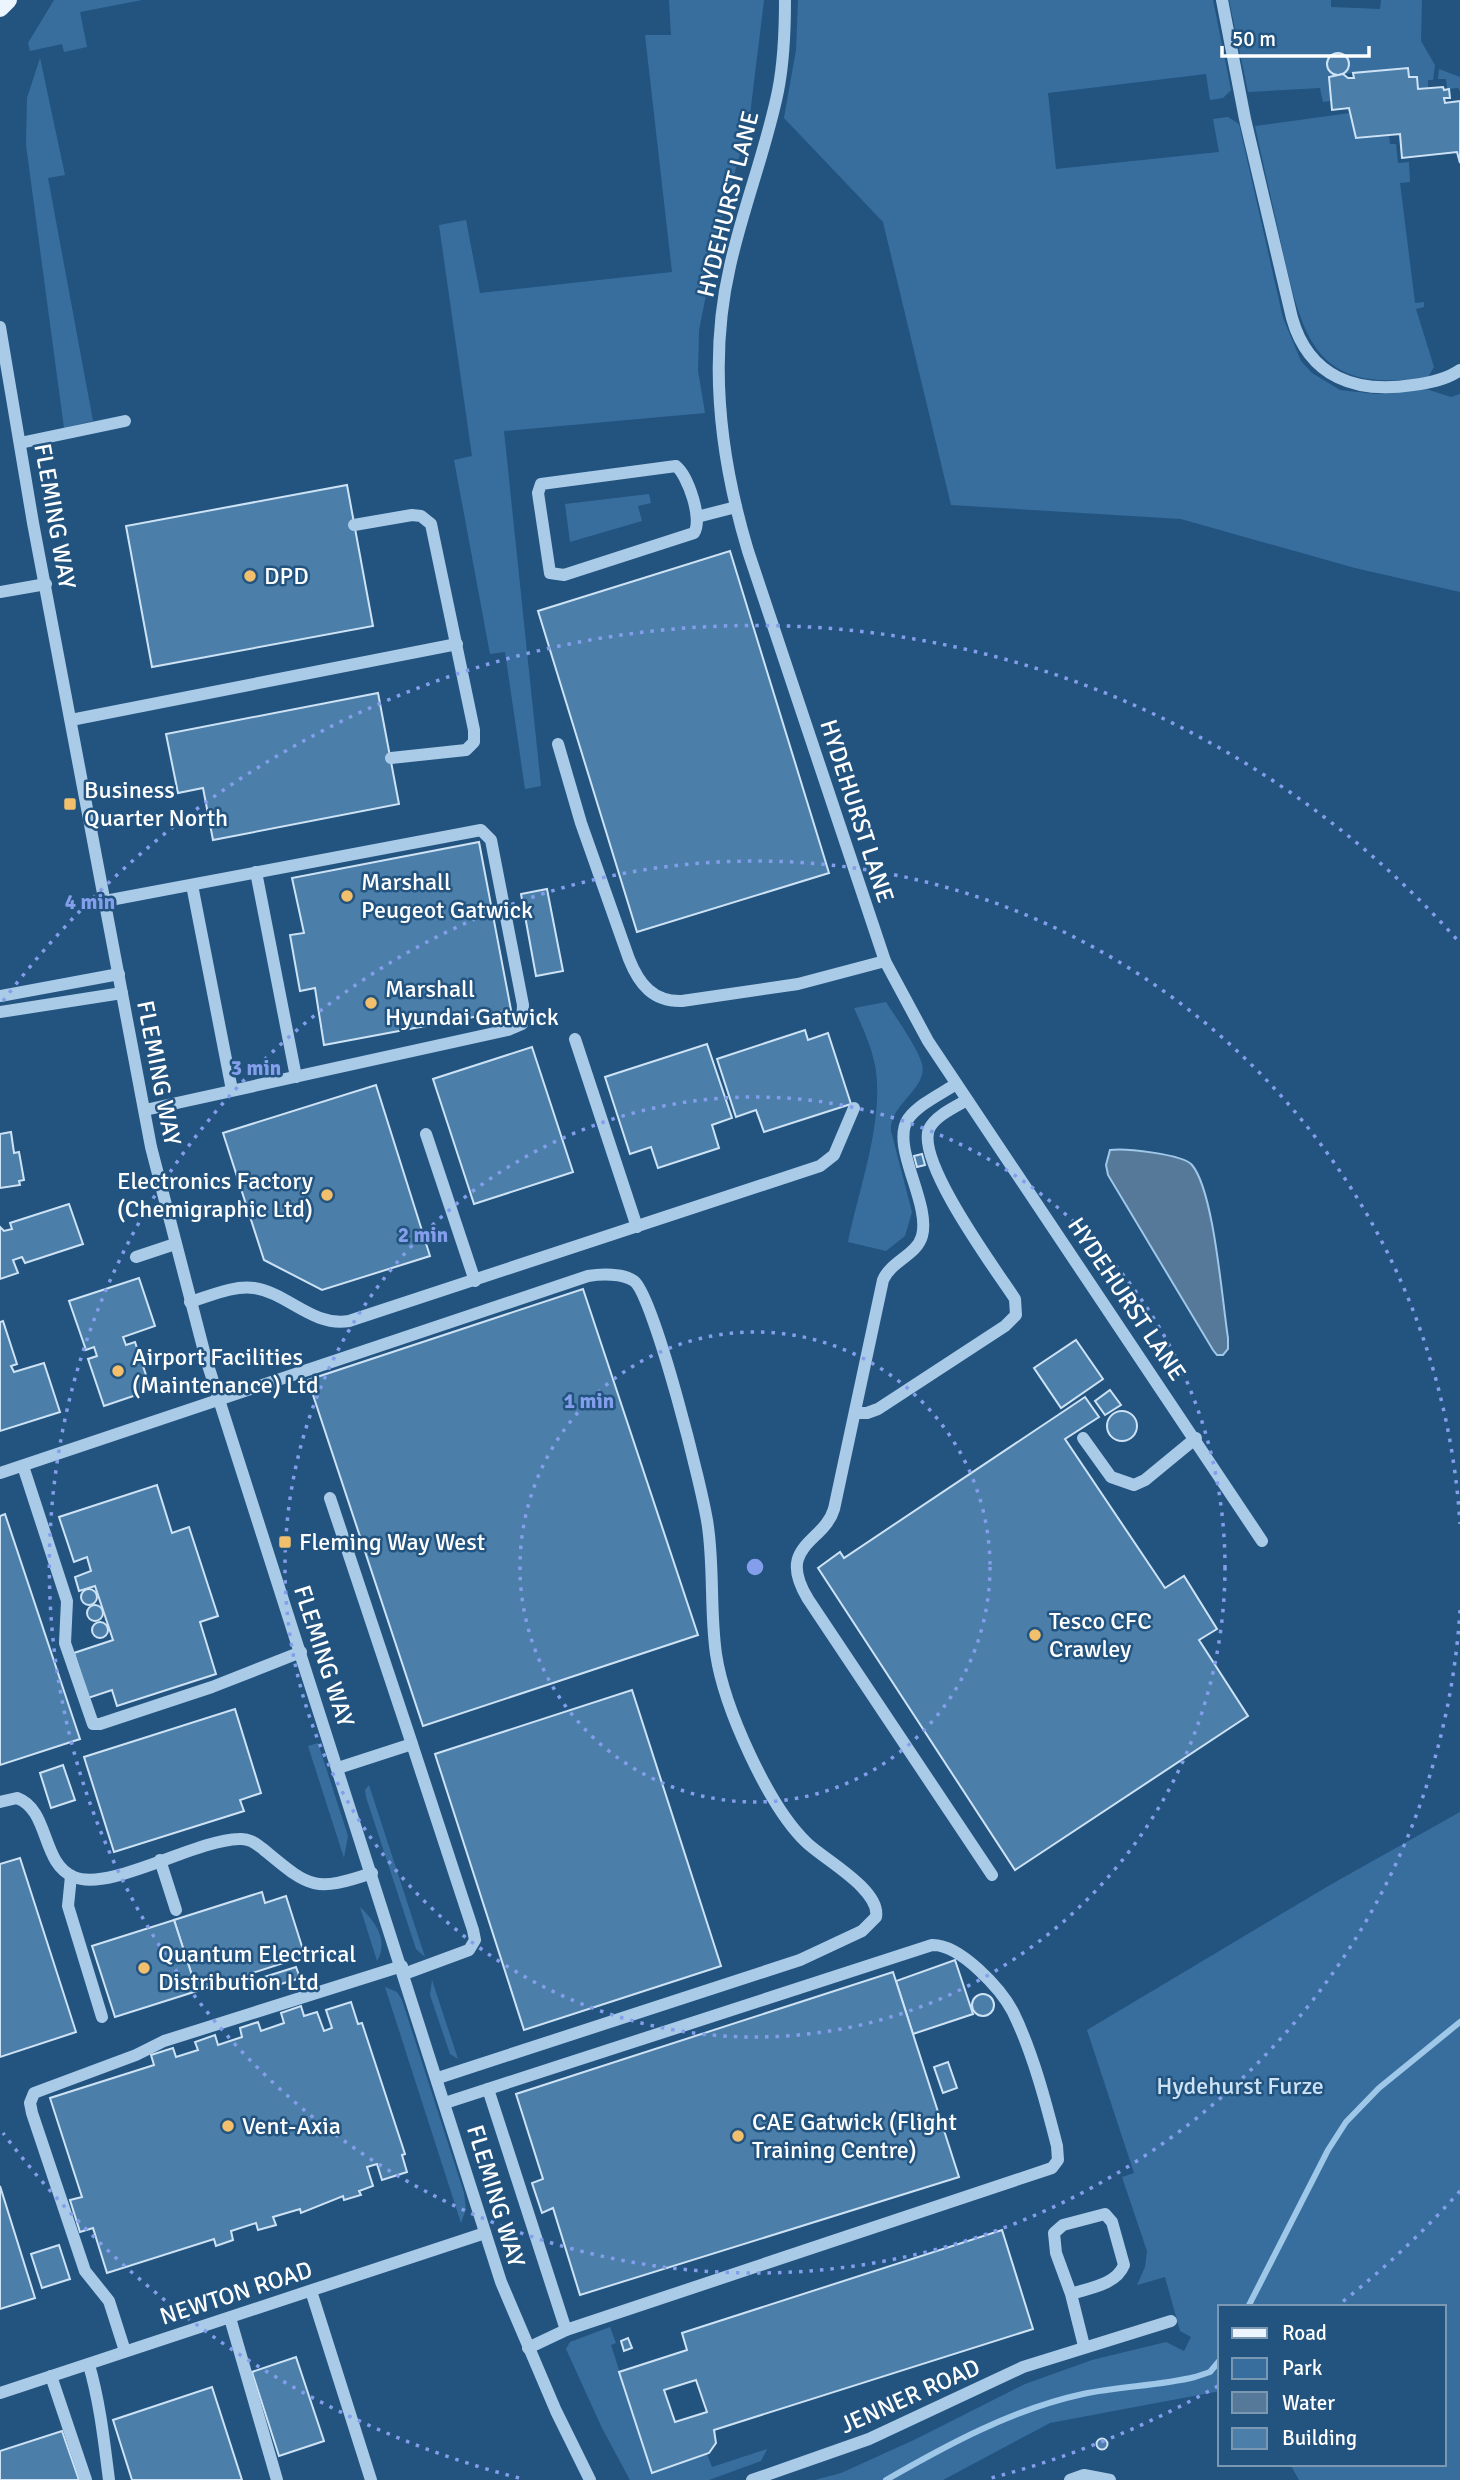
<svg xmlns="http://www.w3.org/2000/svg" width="1460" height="2480" font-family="Signika,sans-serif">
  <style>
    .green { fill: #386e9e }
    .water { fill: #577999; stroke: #9ec7e8; stroke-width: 2 }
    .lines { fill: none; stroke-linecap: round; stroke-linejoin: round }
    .stream { stroke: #9ec7e8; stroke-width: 6 }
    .building { fill: #4b7ea9; stroke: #cde3f5; stroke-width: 2; fill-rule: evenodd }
    .minor { stroke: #aacbe7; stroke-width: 12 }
    .major { stroke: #ecf4fd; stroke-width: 18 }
    .ring { fill: none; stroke: #839eea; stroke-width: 3.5; stroke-dasharray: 3.5 7 }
    .poi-dot { fill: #f2c06d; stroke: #235480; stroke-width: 2.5 }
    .labels { text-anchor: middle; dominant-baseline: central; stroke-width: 5; stroke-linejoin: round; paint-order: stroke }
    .street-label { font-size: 24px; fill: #fff; stroke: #235480 }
    .poi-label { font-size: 24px; fill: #fff; stroke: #235480; text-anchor: start }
    .park-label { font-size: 24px; fill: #cde3f5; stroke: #235480 }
    .centre { fill: #839eea; stroke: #235480; stroke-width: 3.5 }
    .ring-label { font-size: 21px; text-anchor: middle; font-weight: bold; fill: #839eea; stroke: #235480; stroke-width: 5; stroke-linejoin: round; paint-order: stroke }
  </style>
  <rect width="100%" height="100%" fill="#235480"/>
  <g class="green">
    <polygon points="54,0 142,0 80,12 87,47 64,52 62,44 30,51 28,43"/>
    <polygon points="669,0 764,0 749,123 721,220 699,330 698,371 705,413 504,431 541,786 525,789 505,652 490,654 454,460 472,456 439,225 466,220 480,293 672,272 645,35 671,35"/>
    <polygon points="798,0 1213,0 1231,90 1223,98 1210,100 1206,74 1048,93 1056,169 1219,152 1213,119 1228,117 1239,124 1283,318 1301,361 1312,373 1340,390 1376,394 1426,389 1451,397 1460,394 1460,592 1355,568 1181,519 951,505 883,222 784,118 796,50"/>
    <polygon points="1229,0 1331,0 1331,7 1380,9 1381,0 1422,0 1421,41 1435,65 1433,80 1428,80 1428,88 1418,89 1409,77 1407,68 1343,74 1348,68 1348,59 1343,53 1334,53 1327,59 1327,69 1335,76 1329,77 1331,101 1323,102 1320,88 1248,92"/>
    <polygon points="40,58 65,175 48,178 93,421 64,428 26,145 27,98"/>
    <polygon points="1439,69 1460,77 1460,91 1458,88 1447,89 1446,79 1438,79"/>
    <path d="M1350,113L1356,139L1389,136L1390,144H1396L1398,163L1409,162L1410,182L1400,183L1415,303L1424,302V307L1416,309L1434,367L1428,377C1319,394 1304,345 1283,252C1274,210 1264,168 1255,126Z"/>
    <polygon points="649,494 651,503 638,506 642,521 570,542 565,504"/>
    <path d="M886,1002C896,1018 917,1046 922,1064C928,1089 889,1104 891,1131L912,1212L905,1236L886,1251L848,1242C859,1188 885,1119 875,1065C871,1045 862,1026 854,1008Z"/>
    <polygon points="318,1743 348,1836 344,1858 308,1746"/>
    <polygon points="369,1785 425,1957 416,1949 366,1797 365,1790"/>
    <polygon points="1460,1812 1460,2480 1299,2480 1290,2464 1444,2464 1444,2307 1220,2307 1220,2391 1050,2423 943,2480 815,2480 841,2473 916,2439 1025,2384 1092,2360 1166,2342 1184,2351 1191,2337 1180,2331 1165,2277 1137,2285 1145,2267 1147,2251 1122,2177 1134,2173 1087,2030 1330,1885"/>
    <path d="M360,1907C375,1921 389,1941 377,1961Z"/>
    <polygon points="432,1980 458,2059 450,2054 430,1995"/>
    <polygon points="385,1987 397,1992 402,2000 464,2193 466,2209 461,2223"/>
    <polygon points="610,2327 616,2343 611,2345 652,2473 707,2454 712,2467 767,2449 761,2461 709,2480 630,2480 602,2428 566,2349 570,2342"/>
  </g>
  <path class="water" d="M1110,1150C1124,1148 1183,1154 1192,1165C1214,1191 1222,1300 1228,1338V1349L1223,1355H1217L1213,1350L1108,1175L1106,1165Z"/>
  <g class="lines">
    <g class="stream">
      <polyline points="1248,2307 1328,2150 1346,2122 1379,2088 1460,2022"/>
      <path d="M886,2480C947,2445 1013,2409 1083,2394C1120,2386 1158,2386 1195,2377L1210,2372L1220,2360"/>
    </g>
  </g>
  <g class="building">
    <circle cx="1338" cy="64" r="11"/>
    <polygon points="1408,68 1409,77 1417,77 1418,89 1443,87 1444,90 1449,89 1450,98 1444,98 1445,103 1460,101 1460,163 1457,152 1402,158 1400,134 1356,138 1349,108 1332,110 1329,77 1343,74 1348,78 1354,78 1353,73"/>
    <polygon points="347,485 373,626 152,667 126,526"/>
    <polygon points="730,551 829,873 637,932 538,611"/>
    <polygon points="378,693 399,804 213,840 203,788 178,793 166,734"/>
    <polygon points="479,842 511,1010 324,1045 315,988 300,991 290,935 304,933 292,878"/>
    <polygon points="547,889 563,971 536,976 521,894"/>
    <polygon points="805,1030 808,1040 828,1033 851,1104 764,1132 756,1110 736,1117 717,1059"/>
    <polygon points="707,1044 732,1118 712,1125 719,1148 658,1168 651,1147 630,1154 605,1077"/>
    <polygon points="532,1047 573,1172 474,1204 433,1079"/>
    <polygon points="376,1085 430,1256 322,1290 264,1260 223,1133"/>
    <polygon points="11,1132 14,1153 19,1152 24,1180 19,1181 20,1185 0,1188 0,1134"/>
    <polygon points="922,1154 925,1165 917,1167 914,1156"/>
    <polygon points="69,1204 83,1244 25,1263 22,1257 13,1260 18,1273 0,1279 0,1227 4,1231 12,1229 10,1223"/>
    <polygon points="139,1278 155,1326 123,1337 126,1345 135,1342 151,1390 104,1406 88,1359 97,1356 94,1347 86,1350 69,1301"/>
    <polygon points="583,1289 698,1635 423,1726 308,1380"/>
    <polygon points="3,1321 17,1364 11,1366 14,1372 44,1363 60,1412 0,1431 0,1322"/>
    <polygon points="1076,1340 1103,1379 1061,1408 1034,1368"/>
    <polygon points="1110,1390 1121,1405 1105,1415 1095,1401"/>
    <polygon points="1085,1397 1099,1417 1065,1439 1165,1588 1184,1576 1217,1629 1199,1640 1248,1716 1015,1870 818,1568 840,1552 844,1558"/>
    <circle cx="1122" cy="1426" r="15"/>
    <polygon points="157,1485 172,1533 189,1527 218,1616 200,1622 216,1674 117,1706 112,1690 88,1698 74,1653 113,1640 95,1586 79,1591 75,1577 91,1571 87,1557 74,1562 59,1517"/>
    <polygon points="5,1514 80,1739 0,1765 0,1516"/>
    <circle cx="89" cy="1597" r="8"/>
    <circle cx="95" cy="1613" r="8"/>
    <circle cx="100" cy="1630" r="8"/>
    <polygon points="632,1690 721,1966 524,2030 435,1754"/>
    <polygon points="235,1709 261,1793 240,1800 244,1811 114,1852 84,1757"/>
    <polygon points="63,1765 75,1800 51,1808 40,1773"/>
    <polygon points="20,1858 76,2032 0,2057 0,1864"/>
    <polygon points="262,1892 265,1903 286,1896 305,1956 197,1991 174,1920"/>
    <polygon points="174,1920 197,1991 115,2017 92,1946"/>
    <polygon points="955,1960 973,2014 913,2034 896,1981"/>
    <polygon points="296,1967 300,1978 262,1990 258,1979"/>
    <polygon points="893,1972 959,2177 580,2295 553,2208 542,2213 532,2183 543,2179 516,2094"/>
    <circle cx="983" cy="2005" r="11"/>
    <polygon points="351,2002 358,2024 362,2023 405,2154 402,2155 407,2172 382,2180 377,2164 367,2167 373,2186 359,2191 361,2195 344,2200 343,2196 301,2213 300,2209 273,2217 276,2225 258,2230 256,2223 231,2231 233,2240 216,2246 214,2239 107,2273 93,2228 80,2232 70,2200 82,2197 50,2098 154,2065 151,2055 173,2048 176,2057 198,2050 195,2042 215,2035 218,2045 242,2037 240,2028 258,2022 261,2031 284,2023 281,2013 301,2006 304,2016 317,2012 324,2031 332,2028 326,2010"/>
    <polygon points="948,2062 957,2088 943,2093 934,2067"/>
    <polygon points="0,2186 35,2298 0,2309"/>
    <path d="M1002,2230L1033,2329L714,2430L716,2443L709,2453L652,2473L619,2372L687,2350L682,2333ZM696,2380L707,2412L675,2422L664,2390Z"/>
    <polygon points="59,2245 70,2279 42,2288 31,2254"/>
    <polygon points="628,2338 632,2348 624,2351 621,2341"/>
    <polygon points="296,2357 324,2441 279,2456 252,2372"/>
    <polygon points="212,2387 242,2480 132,2480 113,2420"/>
    <polygon points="62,2431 79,2480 0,2480 0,2451"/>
    <circle cx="1102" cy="2444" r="5.5"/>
  </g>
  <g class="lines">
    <g class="minor">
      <path d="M785,0C785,30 784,61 778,91C766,150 743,207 730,266C708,361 720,458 748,551L885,961L928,1041L1262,1541"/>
      <path d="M1222,0L1245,119L1292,318C1309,378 1357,394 1413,385C1429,383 1446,380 1460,370"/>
      <polyline points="0,327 33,523 151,1147 206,1359 501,2282 556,2411 590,2480"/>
      <polyline points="20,443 125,421"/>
      <path d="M676,466C688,476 703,519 694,533L564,575L550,573L538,493L541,484Z"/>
      <polyline points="697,517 736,507"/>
      <polyline points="354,525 412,515 421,516 431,524 474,730 474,742 466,750 391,758"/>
      <polyline points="0,592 46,584"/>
      <polyline points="71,720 457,644"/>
      <path d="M558,744L581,823L629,959C639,984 653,1002 682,1001L798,984L885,961"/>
      <polyline points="256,872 296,1077"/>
      <polyline points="192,885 232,1090"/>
      <polyline points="105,901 481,830 491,840 523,1005 522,1024 508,1030 145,1110"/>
      <polyline points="0,996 119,974"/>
      <polyline points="0,1012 122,993"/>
      <polyline points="575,1039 637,1227"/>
      <path d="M956,1084C941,1094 919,1104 908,1119C890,1146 931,1203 922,1236C917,1255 891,1261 883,1280L834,1509C824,1543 775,1545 808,1599L992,1875"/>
      <polyline points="426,1134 475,1281"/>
      <polyline points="136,1257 175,1244"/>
      <path d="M190,1302C210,1296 234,1285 254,1288C288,1293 312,1327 349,1321L820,1166L834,1155L854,1108"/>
      <path d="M855,1413H867L878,1409L1005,1326L1016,1315L1015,1299C996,1270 916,1162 929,1129C935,1116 955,1107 967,1100"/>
      <polyline points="1083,1438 1111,1477 1134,1485 1145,1480 1196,1438"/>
      <polyline points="23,1466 67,1601 65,1643 93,1724 100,1724 212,1687 301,1652"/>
      <path d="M0,1473L588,1276C600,1274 623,1273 634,1281C654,1296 704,1494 708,1527C714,1569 710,1612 716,1654C724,1707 768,1806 807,1843C825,1860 881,1890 876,1917L862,1931L800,1960L438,2078"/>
      <polyline points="330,1498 412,1744"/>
      <polyline points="338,1768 412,1744 473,1930 475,1940 469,1950 404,1974"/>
      <path d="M0,1802L17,1798C50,1810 41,1864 74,1877C110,1892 195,1840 239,1839C249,1838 255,1843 263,1849C309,1887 313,1893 372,1873"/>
      <polyline points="160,1860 176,1910"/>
      <polyline points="71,1876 68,1906 102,2017"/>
      <polyline points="488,2089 566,2330"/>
      <path d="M445,2103L932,1945C960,1944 1001,1989 1013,2012C1033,2053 1046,2103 1057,2146L1058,2160L1052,2168L566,2330L528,2348"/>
      <polyline points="311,2291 371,2480"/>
      <path d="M1071,2294L1056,2253L1054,2233L1063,2225L1105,2214L1112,2222L1124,2265C1116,2285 1089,2288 1071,2294L1084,2346"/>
      <polyline points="230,2318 277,2480"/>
      <polyline points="125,2351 109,2301 85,2271 32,2113 30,2103 34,2093 136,2055 164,2041 402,1966"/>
      <path d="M89,2365C100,2403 104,2441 109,2480"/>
      <polyline points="51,2376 86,2480"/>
      <polyline points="0,2393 485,2233"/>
      <polyline points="752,2480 869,2439 1023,2367 1171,2321"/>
      <polyline points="1070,2480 1084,2475 1110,2480"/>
    </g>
    <polyline class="major" points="0,8 8,0"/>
  </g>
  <g class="ring">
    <circle cx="755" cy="1567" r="235"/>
    <circle cx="755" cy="1567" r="470"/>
    <path d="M1460 1610A706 706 0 1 1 1460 1524"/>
    <path d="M1460 2191A941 941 0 0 1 1341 2303M1218 2386A941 941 0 0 1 991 2478M519 2478A941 941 0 0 1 3 2133M3 1001A941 941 0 0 1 1460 943"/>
  </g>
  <g class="poi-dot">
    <circle cx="250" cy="576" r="7"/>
    <rect x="63" y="797" width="14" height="14" rx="3.5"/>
    <circle cx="347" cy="896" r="7"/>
    <circle cx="371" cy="1003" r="7"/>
    <circle cx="327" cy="1195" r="7"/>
    <circle cx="118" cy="1371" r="7"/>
    <rect x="278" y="1535" width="14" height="14" rx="3.5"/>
    <circle cx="1035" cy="1635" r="7"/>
    <circle cx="144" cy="1968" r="7"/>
    <circle cx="228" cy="2126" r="7"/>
    <circle cx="738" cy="2136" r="7"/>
  </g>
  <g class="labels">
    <g class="street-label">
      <text transform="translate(728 204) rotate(-76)">HYDEHURST LANE</text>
      <text transform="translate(55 516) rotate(80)">FLEMING WAY</text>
      <text transform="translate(857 811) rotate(72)">HYDEHURST LANE</text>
      <text transform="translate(159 1073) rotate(79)">FLEMING WAY</text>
      <text transform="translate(1127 1299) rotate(56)">HYDEHURST LANE</text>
      <text transform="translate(324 1656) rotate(72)">FLEMING WAY</text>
      <text transform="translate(496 2196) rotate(73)">FLEMING WAY</text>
      <text transform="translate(236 2293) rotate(-18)">NEWTON ROAD</text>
      <text transform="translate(910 2396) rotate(-24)">JENNER ROAD</text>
    </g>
    <g class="poi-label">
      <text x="264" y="576">DPD</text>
      <text x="84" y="790">Business<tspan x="84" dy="28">Quarter North</tspan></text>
      <text x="361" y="882">Marshall<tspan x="361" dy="28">Peugeot Gatwick</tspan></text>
      <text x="385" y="989">Marshall<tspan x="385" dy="28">Hyundai Gatwick</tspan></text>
      <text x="313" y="1181" text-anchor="end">Electronics Factory<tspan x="313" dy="28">(Chemigraphic Ltd)</tspan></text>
      <text x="132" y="1357">Airport Facilities<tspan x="132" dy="28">(Maintenance) Ltd</tspan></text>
      <text x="299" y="1542">Fleming Way West</text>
      <text x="1049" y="1621">Tesco CFC<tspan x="1049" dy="28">Crawley</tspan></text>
      <text x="158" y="1954">Quantum Electrical<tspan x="158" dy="28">Distribution Ltd</tspan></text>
      <text x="752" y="2122">CAE Gatwick (Flight<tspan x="752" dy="28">Training Centre)</tspan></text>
      <text x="242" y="2126">Vent-Axia</text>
    </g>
    <g class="park-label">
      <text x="1240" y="2086">Hydehurst Furze</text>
    </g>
  </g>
  <circle cx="755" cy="1567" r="10" class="centre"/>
  <g class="ring-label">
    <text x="90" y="909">4 min</text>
    <text x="256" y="1075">3 min</text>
    <text x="423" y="1242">2 min</text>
    <text x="589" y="1408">1 min</text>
  </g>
  <rect x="1218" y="2305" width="228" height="161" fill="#235480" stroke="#7b98b3" stroke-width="2"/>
  <rect x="1232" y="2328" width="35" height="10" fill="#ecf4fd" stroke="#7b98b3" stroke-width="2"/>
  <text x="1282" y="2340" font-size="21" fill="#ffffff">Road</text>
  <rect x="1232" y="2358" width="35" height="21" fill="#386e9e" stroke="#7b98b3" stroke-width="2"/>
  <text x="1282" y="2375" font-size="21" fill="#ffffff">Park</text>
  <rect x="1232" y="2392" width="35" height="21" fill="#577999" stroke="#7b98b3" stroke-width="2"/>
  <text x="1282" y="2410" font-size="21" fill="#ffffff">Water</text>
  <rect x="1232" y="2428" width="35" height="21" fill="#4b7ea9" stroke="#7b98b3" stroke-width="2"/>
  <text x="1282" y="2445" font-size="21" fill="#ffffff">Building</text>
  <path d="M1222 46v10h147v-10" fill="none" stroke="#ffffff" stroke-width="3.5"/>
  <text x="1232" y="46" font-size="21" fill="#ffffff" stroke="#235480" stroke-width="5" paint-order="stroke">50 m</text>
</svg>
